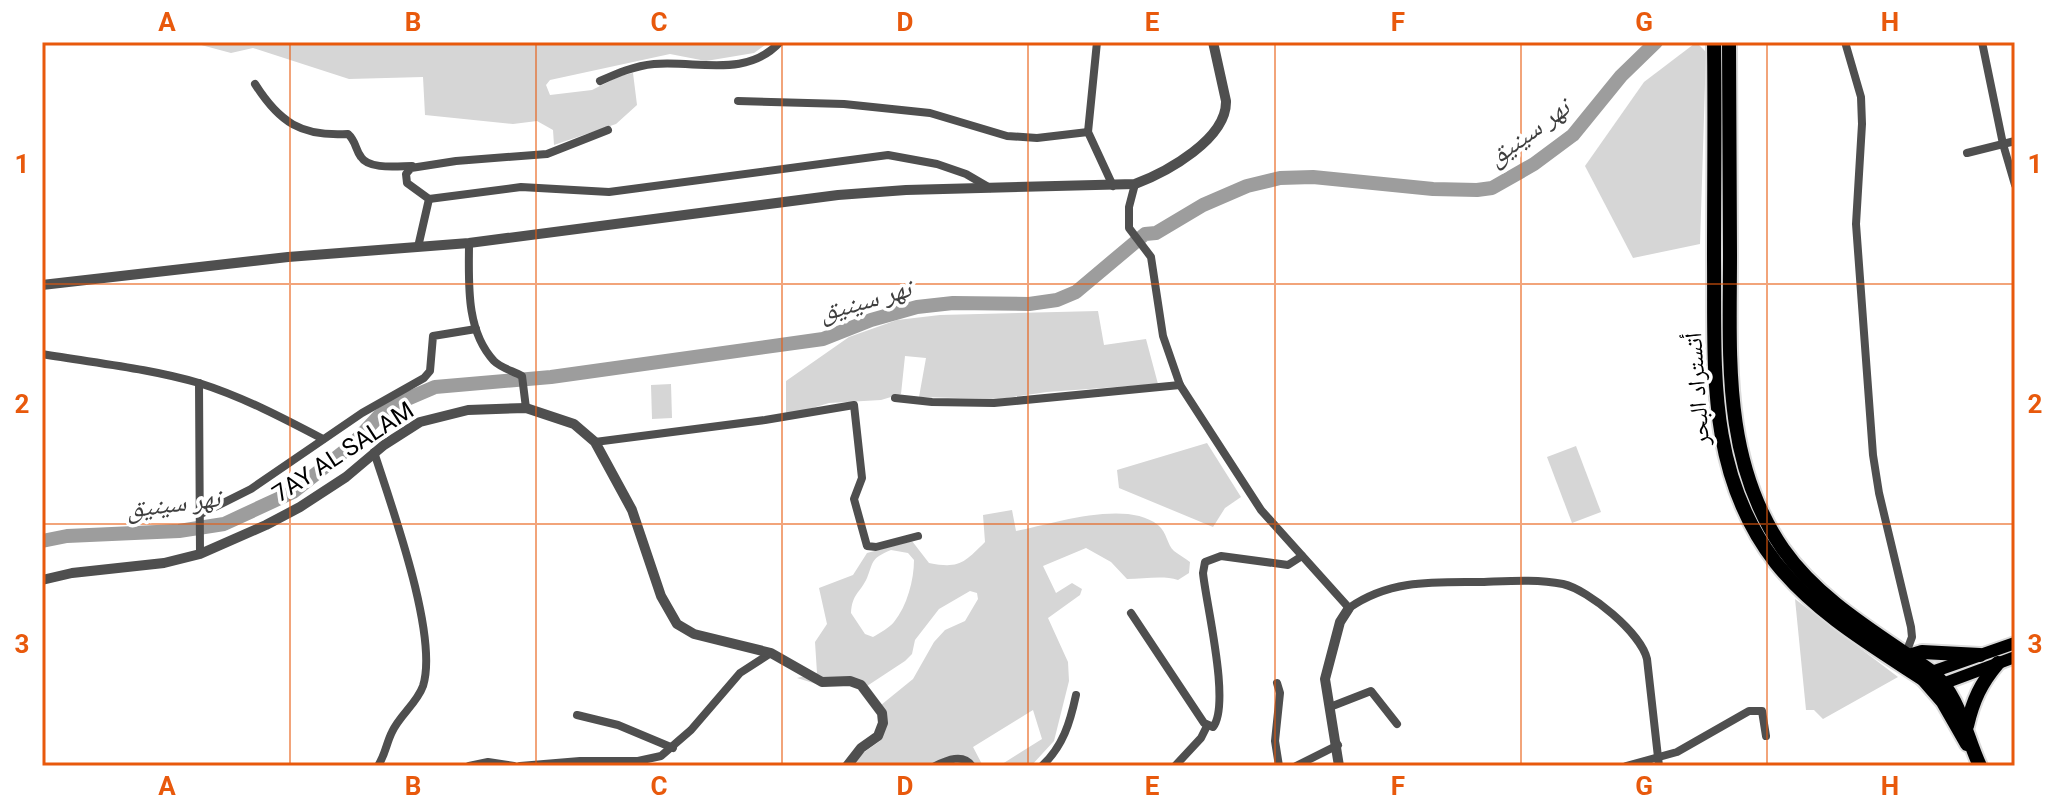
<svg xmlns="http://www.w3.org/2000/svg" width="2057" height="808" font-family="Roboto,'Noto Naskh Arabic',sans-serif">
  <style>
    .green { fill: #d6d6d6; fill-rule: evenodd }
    .lines { fill: none; stroke-linecap: round; stroke-linejoin: round }
    .river { stroke: #9d9d9d; stroke-width: 14 }
    .primary-casing { stroke: #dbdbdb; stroke-width: 16 }
    .trunk-casing { stroke: #dbdbdb; stroke-width: 18 }
    .motorway-casing { stroke: #dbdbdb; stroke-width: 18 }
    .minor { stroke: #4f4f4f; stroke-width: 8 }
    .tertiary { stroke: #4f4f4f; stroke-width: 10 }
    .primary { stroke: #000; stroke-width: 12 }
    .trunk { stroke: #000; stroke-width: 14 }
    .motorway { stroke: #000; stroke-width: 14 }
    .grid { fill: none; stroke: #e8590c; stroke-width: 2; stroke-opacity: 0.55 }
    .labels { text-anchor: middle; dominant-baseline: central; stroke-width: 7; stroke-linejoin: round; paint-order: stroke }
    .street-label { font-size: 24px; fill: #000; stroke: #fff }
    .water-label { font-size: 26px; font-style: italic; fill: #3e3e3e; stroke: #fff }
    .neatline { fill: none; stroke: #e8590c; stroke-width: 3 }
    .grid-label { font-size: 26px; text-anchor: middle; font-weight: bold; fill: #e8590c }
  </style>
  <rect width="100%" height="100%" fill="#fff"/>
  <g class="green">
    <polygon points="190,42 769,42 754,53 706,61 670,54 550,80 546,85 550,95 592,90 620,76 633,73 637,105 616,124 554,145 553,130 537,121 513,124 425,115 423,77 349,79 253,48 231,53"/>
    <polygon points="1694,44 1698,44 1706,52 1700,244 1633,258 1585,166 1644,82"/>
    <polygon points="1098,311 1104,345 1146,339 1158,384 1047,392 1000,399 919,397 926,358 905,356 901,394 881,400 829,403 789,415 786,413 786,381 849,337 897,320 940,315"/>
    <polygon points="671,384 672,418 652,419 651,385"/>
    <polygon points="1207,443 1241,497 1225,508 1213,527 1119,488 1117,470"/>
    <polygon points="1576,446 1601,512 1572,523 1547,457"/>
    <path d="M1012,510L1016,531C1052,524 1126,499 1158,525C1167,532 1167,545 1174,551C1179,555 1185,558 1190,562L1189,573L1178,580C1163,575 1144,579 1127,579L1111,562L1086,548L1043,566L1056,593L1072,583L1082,589L1080,595L1048,618L1068,662L1069,681L1054,741L1031,766H999L1042,739L1033,710L973,747L983,766H857L853,760L880,741L887,723L866,687L838,681L826,687L797,678L817,673L815,642L827,624L819,588L853,575L867,553L912,541L929,563C959,569 964,563 985,542L983,515ZM891,550L908,553L914,560C914,580 907,606 894,622C889,628 880,633 873,637L865,634L851,613C852,594 860,593 867,578C874,561 870,559 891,550ZM970,591L977,593L978,599L965,621L945,630L934,642L913,679L881,705L867,686L905,661L912,654L915,640L939,609Z"/>
    <polygon points="1795,599 1898,677 1823,719 1814,710 1806,710"/>
  </g>
  <g class="lines">
    <polyline class="river" points="42,541 67,536 179,531 224,524 293,492 351,446 379,416 400,402 435,387 551,377 823,339 871,320 917,307 953,303 1029,304 1057,300 1076,292 1145,234 1156,233 1203,205 1247,186 1280,178 1313,177 1433,189 1477,190 1492,188 1534,164 1573,135 1621,76 1656,42"/>
    <defs>
      <g id="primary">
        <polyline points="1925,677 1932,672 2015,643"/>
        <polyline points="1937,689 1945,683 2015,657"/>
      </g>
      <g id="trunk">
        <path d="M1932,672C1960,696 1965,734 1980,766"/>
        <polyline points="1923,679 1943,702 1967,744"/>
        <path d="M1967,726C1973,700 1981,683 1998,663"/>
      </g>
      <g id="motorway">
        <path d="M1714,42C1715,115 1714,188 1714,260C1715,367 1706,473 1776,563C1815,612 1871,645 1923,679"/>
        <path d="M1729,42C1730,113 1730,184 1730,255C1730,357 1722,461 1783,549C1820,602 1880,635 1932,672"/>
        <polyline points="1909,656 1922,652 1980,655"/>
      </g>
    </defs>
    <use href="#primary" class="primary-casing"/>
    <use href="#trunk" class="trunk-casing"/>
    <use href="#motorway" class="motorway-casing"/>
    <g class="minor">
      <polyline points="1097,42 1088,132 1113,186"/>
      <polyline points="1845,42 1861,97 1862,124 1856,224 1873,455 1879,493 1911,627 1912,637 1906,653"/>
      <polyline points="1982,42 2003,144 2015,185"/>
      <path d="M600,81C618,73 634,66 654,64C697,60 746,79 780,42"/>
      <path d="M255,84C279,122 301,137 348,134C356,141 355,149 361,157C369,170 399,166 412,166"/>
      <polyline points="738,101 844,104 930,113 1007,136 1037,138 1088,132"/>
      <polyline points="1967,153 2015,141"/>
      <path d="M1135,184L1129,207V228L1151,257L1163,336L1180,385L1261,510L1349,608C1390,579 1435,582 1484,582C1510,581 1537,579 1563,584C1589,590 1641,633 1647,659L1659,766"/>
      <polyline points="429,199 521,187 609,192 888,155 937,164 966,174 990,188"/>
      <path d="M469,243C469,281 465,330 494,361C501,368 513,371 522,376L526,408"/>
      <polyline points="418,247 429,199 407,183 406,174 411,168 456,161 547,154 608,130"/>
      <path d="M42,354C94,363 148,368 199,383C243,397 283,418 323,439"/>
      <polyline points="199,383 200,554"/>
      <polyline points="895,398 932,402 994,403 1180,385"/>
      <polyline points="595,442 765,420 854,405 862,478 854,499 867,546 876,547 918,536"/>
      <path d="M374,452C391,505 439,636 423,686C417,703 400,715 392,732C386,744 386,753 378,766"/>
      <polyline points="201,514 251,489 362,413 424,378 430,371 433,336 476,329"/>
      <path d="M1131,613L1204,723L1213,727C1231,704 1206,604 1203,573L1205,562L1221,556L1288,565L1302,556"/>
      <polyline points="1277,683 1280,693 1275,741 1279,766"/>
      <polyline points="1330,707 1371,691 1397,724"/>
      <polyline points="577,715 618,725 673,748"/>
      <polyline points="469,766 488,762 514,766"/>
      <polyline points="520,766 580,761 638,761 661,756 691,730 740,673 771,653"/>
      <path d="M935,766C947,760 963,753 972,766"/>
      <path d="M1042,766C1063,746 1070,723 1076,695"/>
      <polyline points="1175,766 1201,738 1207,726"/>
      <polyline points="1296,766 1338,745"/>
      <polyline points="1626,766 1677,752 1749,711 1762,711 1766,736"/>
    </g>
    <g class="tertiary">
      <path d="M42,285L288,257L469,243L838,195L906,190L1135,184C1167,172 1227,139 1226,101L1213,42"/>
      <polyline points="42,580 72,573 164,563 200,554 266,525 300,507 346,477 384,445 420,422 468,410 526,408 574,424 595,442 632,510 661,596 677,624 694,634 771,653 822,682 850,681 861,685 882,713 883,723 878,736 861,748 847,766"/>
      <polyline points="1339,766 1325,679 1340,622 1349,608"/>
    </g>
    <use href="#primary" class="primary"/>
    <use href="#trunk" class="trunk"/>
    <use href="#motorway" class="motorway"/>
  </g>
  <path class="grid" d="M290,42V766M536,42V766M782,42V766M1028,42V766M1275,42V766M1521,42V766M1767,42V766M42,284H2015M42,524H2015"/>
  <g class="labels">
    <g class="street-label">
      <text transform="translate(1697 389) rotate(-94)">أتستراد البحر</text>
      <text transform="translate(343 452) rotate(-33)">7AY AL SALAM</text>
    </g>
    <g class="water-label">
      <text transform="translate(1528 132) rotate(-36)">نهر سينيق</text>
      <text transform="translate(865 300) rotate(-16)">نهر سينيق</text>
      <text transform="translate(173 503) rotate(-7)">نهر سينيق</text>
    </g>
  </g>
  <rect width="2057" height="808" fill="none" stroke="#ffffff" stroke-width="88"/>
  <rect x="44" y="44" width="1969" height="720" class="neatline"/>
  <g class="grid-label">
    <text x="167" y="31">A</text>
    <text x="413" y="31">B</text>
    <text x="659" y="31">C</text>
    <text x="905" y="31">D</text>
    <text x="1152" y="31">E</text>
    <text x="1398" y="31">F</text>
    <text x="1644" y="31">G</text>
    <text x="1890" y="31">H</text>
    <text x="22" y="173">1</text>
    <text x="2035" y="173">1</text>
    <text x="22" y="413">2</text>
    <text x="2035" y="413">2</text>
    <text x="22" y="653">3</text>
    <text x="2035" y="653">3</text>
    <text x="167" y="795">A</text>
    <text x="413" y="795">B</text>
    <text x="659" y="795">C</text>
    <text x="905" y="795">D</text>
    <text x="1152" y="795">E</text>
    <text x="1398" y="795">F</text>
    <text x="1644" y="795">G</text>
    <text x="1890" y="795">H</text>
  </g>
</svg>
